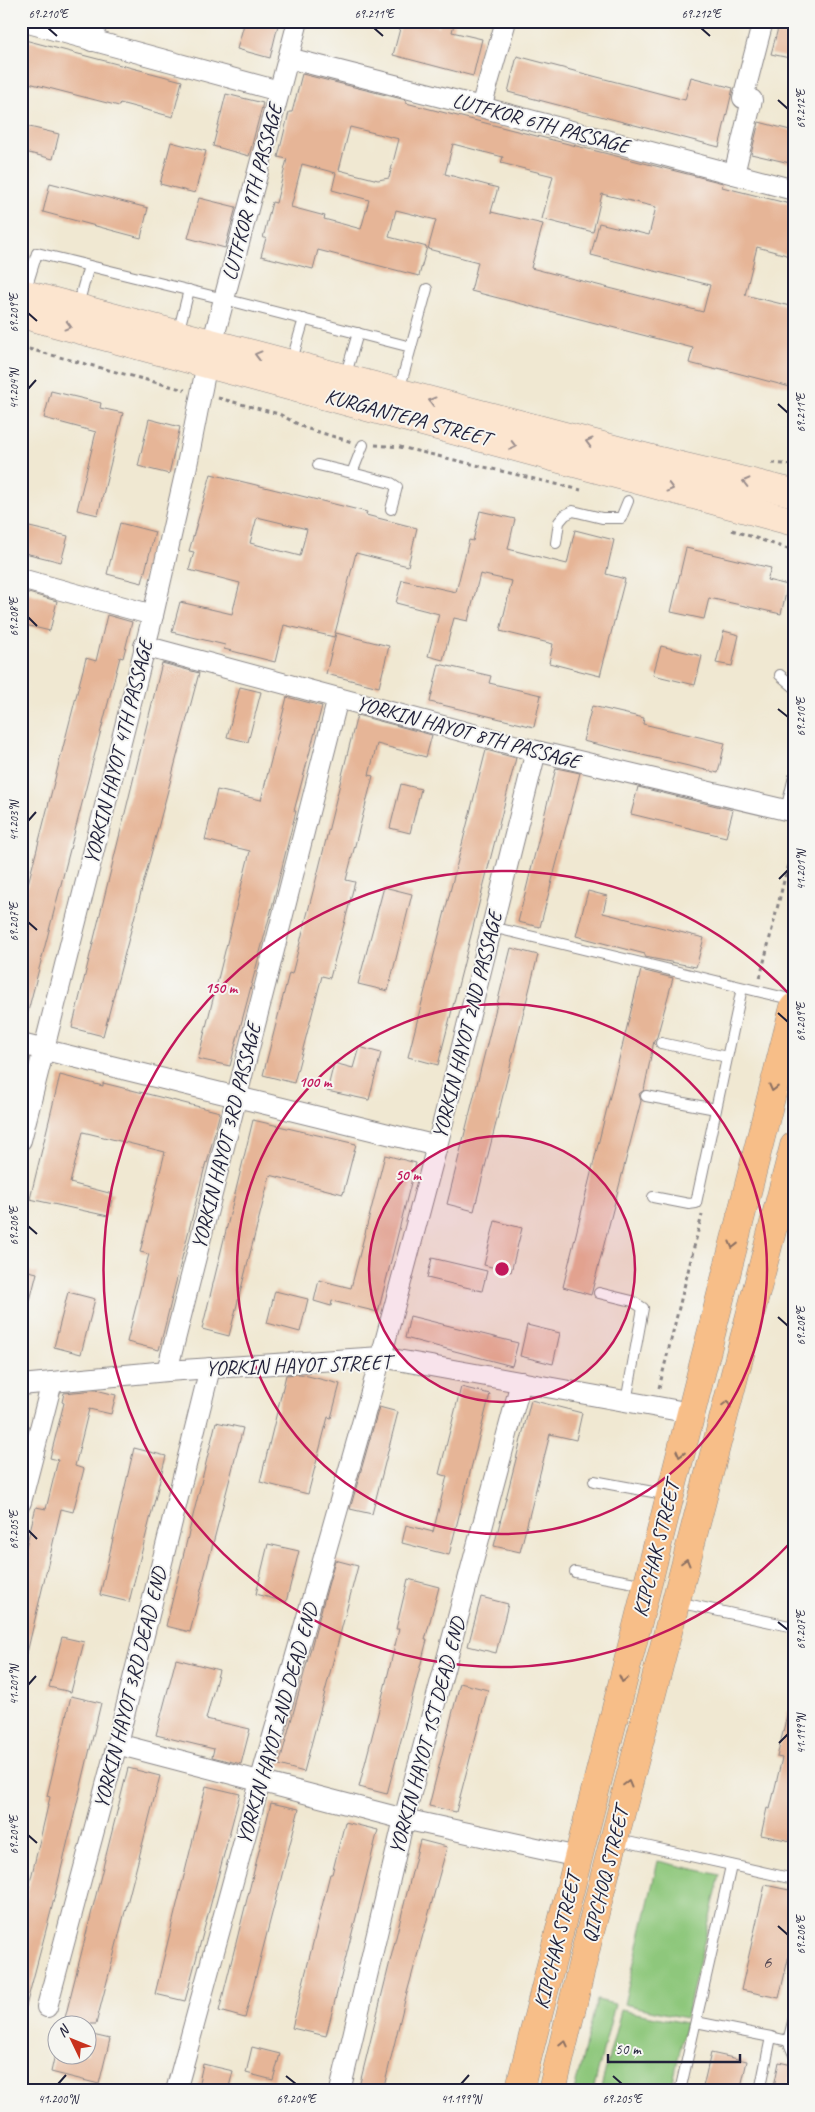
<svg xmlns="http://www.w3.org/2000/svg" width="815" height="2112" font-family="Caveat,sans-serif">
  <style>
    .green { fill: #8ec77b; stroke: #58745b }
    .building { fill: #e6b597; fill-rule: evenodd }
    .lines { fill: none; stroke-linecap: round; stroke-linejoin: round }
    .service-casing { stroke: #898586; stroke-width: 12 }
    .minor-casing { stroke: #898586; stroke-width: 22 }
    .secondary-casing { stroke: #898586; stroke-width: 29 }
    .primary-casing { stroke: #898586; stroke-width: 29 }
    .path { stroke: #898586; stroke-width: 3; stroke-dasharray: 4 4; stroke-linecap: butt }
    .service { stroke: #fff; stroke-width: 10 }
    .minor { stroke: #fff; stroke-width: 20 }
    .secondary { stroke: #fce5cf; stroke-width: 28 }
    .primary { stroke: #f7be88; stroke-width: 28 }
    .oneway { stroke: #9a8d8c }
    .oneway2 { stroke: #8c7062 }
    .ticks { fill: none; stroke: #22223b; stroke-width: 2 }
    .ring { fill: none; stroke: #c2185b; stroke-width: 2.5 }
    .labels { text-anchor: middle; dominant-baseline: central; stroke-width: 4; stroke-linejoin: round; paint-order: stroke }
    .number-label { font-size: 19px; fill: #534752 }
    .street-label { font-size: 21px; fill: #22223b; stroke: #f6f6f2 }
    .centre { fill: #c2185b; stroke: #f6f6f2; stroke-width: 2.5 }
    .ring-label { font-size: 15px; text-anchor: middle; font-weight: bold; fill: #c2185b; stroke: #f6f6f2; stroke-width: 4; stroke-linejoin: round; paint-order: stroke }
    .neatline { fill: none; stroke: #22223b; stroke-width: 2 }
    .ticks-label { font-size: 12px; text-anchor: middle; fill: #22223b }
  </style>
  <rect width="100%" height="100%" fill="#f6f6f2"/>
  <filter id="ink" filterUnits="userSpaceOnUse"><feTurbulence type="fractalNoise" baseFrequency=".02" numOctaves="2"/><feDisplacementMap in="SourceGraphic" scale="10" xChannelSelector="R" yChannelSelector="G"/><feConvolveMatrix kernelMatrix="1 2 1 2 8 2 1 2 1" color-interpolation-filters="sRGB"/></filter>
  <filter id="wash" filterUnits="userSpaceOnUse"><feTurbulence type="fractalNoise" baseFrequency=".0096" numOctaves="4" result="noise"/><feDisplacementMap in="SourceGraphic" scale="20" xChannelSelector="R" yChannelSelector="G"/><feGaussianBlur stdDeviation="1.12" result="paint"/><feColorMatrix in="noise" values="0 0 0 0 0 0 0 0 0 0 0 0 0 0 0 0 0 1.4 0 .05"/><feComposite in="paint" operator="in"/></filter>
  <g filter="url(#wash)">
    <rect width="100%" height="100%" fill="#f0e8d2"/>
    <g class="green">
      <polygon points="658,1861 720,1875 686,2018 624,2004"/>
      <polygon points="597,2000 615,2004 593,2091 574,2091"/>
      <polygon points="621,2010 686,2023 671,2091 600,2091"/>
    </g>
    <g id="blocks">
      <g class="building">
        <polygon points="245,21 279,21 270,58 237,49"/>
        <polygon points="402,21 416,21 439,27 440,21 444,21 454,24 452,32 482,39 473,76 393,55"/>
        <polygon points="780,21 794,24 794,59 771,54"/>
        <polygon points="21,39 182,81 173,117 120,103 119,106 21,81"/>
        <polygon points="517,56 685,100 691,77 733,88 719,147 508,92"/>
        <path d="M302,74L406,100V103L723,183L722,187L794,205V257L757,247L745,295L794,307V388L718,368L717,370L689,363L693,348L471,291L478,262L428,249L436,220L396,210L389,237L427,247L419,276L318,250L313,269L261,256L266,238H263L272,202L276,203L287,159L278,157L289,112H292ZM350,127L399,139L389,178L378,180L339,170ZM453,144L503,157L501,163L553,176L542,219L593,232L602,194L656,207L649,235L599,223L591,255L710,285L703,312L531,268L543,224L491,212L498,188L445,174ZM302,164L336,173L332,190L369,200L361,229L324,219L325,216L291,207Z"/>
        <polygon points="226,94 263,103 249,156 213,146"/>
        <polygon points="759,122 794,131 794,164 751,154"/>
        <polygon points="21,125 59,134 53,159 21,151"/>
        <polygon points="171,142 206,151 195,193 160,184"/>
        <polygon points="50,183 148,208 141,238 43,212"/>
        <polygon points="199,198 236,207 225,248 188,238"/>
        <polygon points="51,391 101,403 100,408 123,413 98,515 77,510 96,432 44,418"/>
        <polygon points="149,419 180,427 169,474 138,466"/>
        <path d="M211,474L367,512L366,515L417,528L408,566L356,553L334,637L284,625L275,662L224,649L225,645L172,632L180,602L232,614L240,583L189,570L194,552L189,551ZM257,517L307,529L300,556L250,543Z"/>
        <polygon points="480,511 515,519 508,549 567,564 575,530 614,540 606,574 625,579 600,676 549,663 553,644 500,631 512,581 480,574 468,621 454,618 443,660 428,656 439,614 396,603 402,580 456,592 469,540 473,541"/>
        <polygon points="120,523 155,532 142,583 107,574"/>
        <polygon points="21,525 68,536 61,562 21,552"/>
        <polygon points="686,548 771,568 767,580 788,585 781,614 709,598 704,619 671,612"/>
        <polygon points="21,591 57,601 50,631 21,624"/>
        <polygon points="107,615 132,622 123,658 120,657 26,1019 21,1018 21,911 86,658 96,661"/>
        <polygon points="724,631 739,635 732,666 716,663"/>
        <polygon points="336,633 389,646 379,687 326,674"/>
        <polygon points="661,646 702,656 695,685 653,675"/>
        <polygon points="162,663 199,673 103,1036 72,1028"/>
        <polygon points="439,664 491,676 489,683 541,695 534,727 430,702"/>
        <polygon points="240,687 261,692 248,742 227,737"/>
        <polygon points="287,697 322,706 294,811 296,811 272,907 230,1066 198,1059 250,851 205,840 217,790 261,800"/>
        <polygon points="592,706 644,718 643,724 725,743 718,773 583,741"/>
        <polygon points="357,715 432,735 426,757 377,744 369,775 373,776 346,880 355,882 330,978 322,976 294,1083 263,1075 289,973 292,974 318,872"/>
        <polygon points="486,750 516,758 438,1065 408,1057"/>
        <polygon points="556,768 580,773 540,927 518,922"/>
        <polygon points="401,784 421,789 410,833 390,828"/>
        <polygon points="638,787 733,810 726,837 631,814"/>
        <polygon points="384,887 412,894 388,991 358,984"/>
        <polygon points="588,891 607,896 603,913 704,938 696,967 645,957 645,954 576,936"/>
        <polygon points="511,948 538,955 474,1211 447,1204"/>
        <polygon points="641,970 673,978 657,1037 654,1041 644,1090 639,1094 641,1101 591,1295 563,1287"/>
        <polygon points="359,1047 381,1053 369,1100 327,1091 334,1063 353,1068"/>
        <polygon points="60,1075 103,1086 103,1083 220,1112 207,1163 206,1162 159,1350 127,1342 149,1254 140,1252 165,1152 83,1132 70,1183 113,1194 108,1216 30,1199"/>
        <polygon points="253,1120 356,1144 343,1194 270,1175 229,1336 202,1329"/>
        <polygon points="385,1155 416,1163 378,1312 332,1301 331,1306 314,1301 319,1280 351,1288"/>
        <polygon points="495,1221 522,1228 511,1272 484,1265"/>
        <polygon points="432,1258 487,1271 482,1291 427,1278"/>
        <polygon points="21,1269 37,1273 26,1316 21,1315"/>
        <polygon points="275,1291 308,1299 300,1332 267,1323"/>
        <polygon points="68,1292 95,1299 81,1354 54,1347"/>
        <polygon points="410,1316 518,1343 512,1366 405,1338"/>
        <polygon points="527,1325 560,1333 553,1364 520,1356"/>
        <polygon points="300,1374 340,1384 331,1418 328,1417 308,1494 260,1482 286,1375"/>
        <polygon points="461,1387 490,1394 449,1555 402,1543 406,1525 433,1532 447,1476 439,1474"/>
        <polygon points="96,1390 116,1395 111,1414 89,1409 75,1466 84,1469 73,1512 61,1509 27,1653 21,1652 21,1566 36,1507 46,1509 58,1460 50,1458 64,1403 62,1402 64,1393"/>
        <polygon points="531,1400 582,1413 576,1440 550,1434 520,1552 494,1546"/>
        <polygon points="379,1407 398,1412 372,1514 350,1509"/>
        <polygon points="216,1422 243,1428 190,1632 166,1626"/>
        <polygon points="134,1448 166,1456 129,1602 100,1595"/>
        <polygon points="268,1544 299,1551 286,1602 256,1594"/>
        <polygon points="335,1560 358,1566 304,1772 279,1765"/>
        <polygon points="408,1579 439,1587 425,1640 427,1640 387,1794 359,1787 387,1678 399,1629 396,1629"/>
        <polygon points="481,1597 508,1604 496,1653 468,1646"/>
        <polygon points="62,1637 84,1642 71,1692 49,1687"/>
        <polygon points="176,1659 219,1670 206,1719 250,1729 241,1764 212,1757 214,1749 156,1735"/>
        <polygon points="460,1683 488,1690 456,1812 429,1806"/>
        <polygon points="71,1696 101,1703 51,1911 26,2006 21,2005 21,1921 50,1797 47,1796"/>
        <polygon points="788,1711 794,1711 794,1829 791,1841 761,1835 767,1808 770,1809 782,1758 777,1757"/>
        <polygon points="128,1768 160,1776 96,2024 75,2024 64,2022"/>
        <polygon points="206,1786 240,1794 185,2001 155,1994"/>
        <polygon points="271,1803 299,1809 245,2018 219,2011"/>
        <polygon points="345,1822 378,1830 326,2036 292,2028 330,1874 332,1874"/>
        <polygon points="420,1840 447,1847 405,2000 383,2091 358,2091"/>
        <polygon points="765,1885 794,1891 794,1934 779,1998 741,1990"/>
        <polygon points="88,2034 110,2039 99,2084 51,2072 55,2054 88,2054"/>
        <polygon points="252,2047 280,2054 273,2080 246,2073"/>
        <polygon points="711,2053 747,2061 740,2091 702,2091"/>
        <polygon points="779,2062 792,2065 787,2091 773,2091"/>
        <polygon points="203,2064 233,2071 228,2091 197,2091"/>
      </g>
    </g>
  </g>
  <g filter="url(#ink)">
    <use href="#blocks" fill-opacity="0" stroke="#898586" stroke-width="1"/>
    <g class="lines">
      <defs>
        <g id="service">
          <polyline points="25,292 37,253 224,299 411,347"/>
          <polyline points="77,308 89,266"/>
          <polyline points="178,333 189,290"/>
          <polyline points="291,363 304,319"/>
          <polyline points="345,377 358,333"/>
          <polyline points="399,391 427,289"/>
          <polyline points="363,445 352,473 391,483 397,487 391,509"/>
          <polyline points="318,465 352,473"/>
          <polyline points="556,543 559,522 565,515 573,511 602,518 621,518 628,501"/>
          <polyline points="780,675 794,687"/>
          <polyline points="786,810 794,777"/>
          <polyline points="492,927 794,1000"/>
          <polyline points="661,1043 727,1057"/>
          <polyline points="646,1096 716,1109"/>
          <polyline points="653,1197 689,1204 696,1203 742,988"/>
          <polyline points="599,1293 632,1301 643,1308 626,1402"/>
          <polyline points="594,1481 669,1495"/>
          <polyline points="575,1572 646,1585"/>
          <polyline points="677,1602 794,1627"/>
          <polyline points="614,1839 794,1879"/>
          <polyline points="696,2022 771,2037"/>
          <polyline points="788,2041 794,2055"/>
          <polyline points="680,2091 731,1866"/>
          <polyline points="760,2091 771,2037 788,2041 794,2018"/>
        </g>
        <g id="minor">
          <polyline points="21,21 279,91"/>
          <polyline points="92,41 97,21"/>
          <polyline points="288,58 481,107 794,190"/>
          <polyline points="481,107 506,21"/>
          <polyline points="734,174 752,100 743,98 763,21"/>
          <polyline points="21,579 153,615"/>
          <polyline points="144,646 536,751 794,812"/>
          <polyline points="21,1044 437,1146"/>
          <polyline points="21,1140 153,615 186,470 207,363 298,21"/>
          <polyline points="167,1371 338,698"/>
          <polyline points="21,1385 167,1371 381,1357 691,1413"/>
          <polyline points="21,1502 52,1382"/>
          <polyline points="117,1744 404,1819 578,1857"/>
          <polyline points="47,2007 117,1744 210,1368"/>
          <polyline points="176,2091 260,1782 381,1357 437,1146 536,751"/>
          <polyline points="340,2091 404,1819 521,1382"/>
        </g>
        <g id="secondary">
          <polyline points="21,293 652,459 794,493"/>
          <polyline points="21,314 794,522"/>
        </g>
        <g id="primary">
          <polyline points="519,2091 794,1007"/>
          <polyline points="552,2091 588,1940 794,1146"/>
        </g>
      </defs>
      <use href="#service" class="service-casing"/>
      <use href="#minor" class="minor-casing"/>
      <use href="#secondary" class="secondary-casing"/>
      <use href="#primary" class="primary-casing"/>
      <g class="path">
        <polyline points="21,347 185,390"/>
        <polyline points="218,398 279,414 305,428 352,442"/>
        <polyline points="375,445 400,447 581,490"/>
        <polyline points="772,463 794,465"/>
        <polyline points="732,530 794,551"/>
        <polyline points="760,978 794,840"/>
        <polyline points="659,1388 702,1215"/>
      </g>
      <use href="#service" class="service"/>
      <use href="#minor" class="minor"/>
      <use href="#secondary" class="secondary"/>
      <use href="#primary" class="primary"/>
    </g>
    <defs><path id="oneway-chevron" d="M-2-3.5L2.5 0L-2 3.5" fill="none" stroke-width="1.6" stroke-linecap="round" stroke-linejoin="round" transform="scale(1.25)"/></defs>
    <g class="oneway">
      <use href="#oneway-chevron" transform="translate(68 326) rotate(15)"/>
      <use href="#oneway-chevron" transform="translate(258 355) rotate(-165)"/>
      <use href="#oneway-chevron" transform="translate(432 401) rotate(-165)"/>
      <use href="#oneway-chevron" transform="translate(589 442) rotate(-165)"/>
      <use href="#oneway-chevron" transform="translate(513 446) rotate(15)"/>
      <use href="#oneway-chevron" transform="translate(746 482) rotate(-166)"/>
      <use href="#oneway-chevron" transform="translate(670 488) rotate(15)"/>
    </g>
    <g class="oneway2">
      <use href="#oneway-chevron" transform="translate(773 1088) rotate(104)"/>
      <use href="#oneway-chevron" transform="translate(733 1245) rotate(104)"/>
      <use href="#oneway-chevron" transform="translate(727 1404) rotate(-75)"/>
      <use href="#oneway-chevron" transform="translate(680 1454) rotate(104)"/>
      <use href="#oneway-chevron" transform="translate(686 1562) rotate(-75)"/>
      <use href="#oneway-chevron" transform="translate(623 1679) rotate(104)"/>
      <use href="#oneway-chevron" transform="translate(628 1784) rotate(-75)"/>
      <use href="#oneway-chevron" transform="translate(564 2043) rotate(-77)"/>
    </g>
  </g>
  <path class="ticks" d="M48,28L57,36M374,28L383,36M701,28L710,36M778,100L788,109M28,313L37,321M28,389L36,380M778,404L788,413M28,617L37,626M778,709L788,717M28,821L36,812M779,879L788,870M28,922L37,930M778,1013L788,1022M28,1226L37,1234M778,1317L788,1326M28,1530L37,1539M778,1622L788,1630M28,1685L36,1676M779,1743L788,1734M28,1835L37,1843M778,1926L788,1935M286,2076L296,2084M613,2076L622,2084M58,2084L66,2075M461,2084L469,2075"/>
  <circle cx="502" cy="1269" r="133" fill="#c2185b" fill-opacity=".12"/>
  <g class="ring">
    <circle cx="502" cy="1269" r="133"/>
    <circle cx="502" cy="1269" r="265"/>
    <path d="M793 1540A398 398 0 1 1 793 998"/>
  </g>
  <g class="labels">
    <g class="number-label">
      <text x="767" y="1962">6</text>
    </g>
    <g class="street-label">
      <text transform="translate(541 123) rotate(15)">LUTFKOR 6TH PASSAGE</text>
      <text transform="translate(252 192) rotate(-75)">LUTFKOR 9TH PASSAGE</text>
      <text transform="translate(408 417) rotate(15)">KURGANTEPA STREET</text>
      <text transform="translate(468 732) rotate(15)">YORKIN HAYOT 8TH PASSAGE</text>
      <text transform="translate(118 752) rotate(-76)">YORKIN HAYOT 4TH PASSAGE</text>
      <text transform="translate(467 1025) rotate(-76)">YORKIN HAYOT 2ND PASSAGE</text>
      <text transform="translate(226 1136) rotate(-76)">YORKIN HAYOT 3RD PASSAGE</text>
      <text transform="translate(298 1365) rotate(-2)">YORKIN HAYOT STREET</text>
      <text transform="translate(656 1549) rotate(-76)">KIPCHAK STREET</text>
      <text transform="translate(130 1688) rotate(-76)">YORKIN HAYOT 3RD DEAD END</text>
      <text transform="translate(277 1724) rotate(-74)">YORKIN HAYOT 2ND DEAD END</text>
      <text transform="translate(427 1736) rotate(-75)">YORKIN HAYOT 1ST DEAD END</text>
      <text transform="translate(605 1875) rotate(-76)">QIPCHOQ STREET</text>
      <text transform="translate(557 1941) rotate(-76)">KIPCHAK STREET</text>
    </g>
  </g>
  <circle cx="502" cy="1269" r="8" class="centre"/>
  <g class="ring-label">
    <text x="221" y="993">150 m</text>
    <text x="315" y="1087">100 m</text>
    <text x="408" y="1180">50 m</text>
  </g>
  <rect width="815" height="2112" fill="none" stroke="#f6f6f2" stroke-width="55"/>
  <g transform="translate(72 2040) rotate(313)"><circle r="24" fill="#f6f6f2" stroke="#a1a1a9"/>
  <path d="M0-4L9 19L0 12L-9 19Z" fill="#c8321e"/>
  <text y="-8" font-size="14" font-weight="bold" text-anchor="middle" fill="#22223b">N</text>
  </g>
  <path d="M608 2054v8h132v-8" fill="none" stroke="#22223b" stroke-width="2.5"/>
  <text x="615" y="2054" font-size="15" fill="#22223b" stroke="#f6f6f2" stroke-width="4" paint-order="stroke">50 m</text>
  <rect x="28" y="28" width="760" height="2056" class="neatline"/>
  <g class="ticks-label">
    <text x="48" y="18">69.210°E</text>
    <text x="374" y="18">69.211°E</text>
    <text x="701" y="18">69.212°E</text>
    <text transform="translate(801 109) rotate(-90)" y="4">69.212°E</text>
    <text transform="translate(14 313) rotate(-90)" y="4">69.209°E</text>
    <text transform="translate(14 389) rotate(-90)" y="4">41.204°N</text>
    <text transform="translate(801 413) rotate(-90)" y="4">69.211°E</text>
    <text transform="translate(14 617) rotate(-90)" y="4">69.208°E</text>
    <text transform="translate(801 717) rotate(-90)" y="4">69.210°E</text>
    <text transform="translate(14 821) rotate(-90)" y="4">41.203°N</text>
    <text transform="translate(801 870) rotate(-90)" y="4">41.201°N</text>
    <text transform="translate(14 922) rotate(-90)" y="4">69.207°E</text>
    <text transform="translate(801 1022) rotate(-90)" y="4">69.209°E</text>
    <text transform="translate(14 1226) rotate(-90)" y="4">69.206°E</text>
    <text transform="translate(801 1326) rotate(-90)" y="4">69.208°E</text>
    <text transform="translate(14 1530) rotate(-90)" y="4">69.205°E</text>
    <text transform="translate(801 1630) rotate(-90)" y="4">69.207°E</text>
    <text transform="translate(14 1685) rotate(-90)" y="4">41.201°N</text>
    <text transform="translate(801 1734) rotate(-90)" y="4">41.199°N</text>
    <text transform="translate(14 1835) rotate(-90)" y="4">69.204°E</text>
    <text transform="translate(801 1935) rotate(-90)" y="4">69.206°E</text>
    <text x="58" y="2103">41.200°N</text>
    <text x="296" y="2103">69.204°E</text>
    <text x="461" y="2103">41.199°N</text>
    <text x="622" y="2103">69.205°E</text>
  </g>
</svg>
